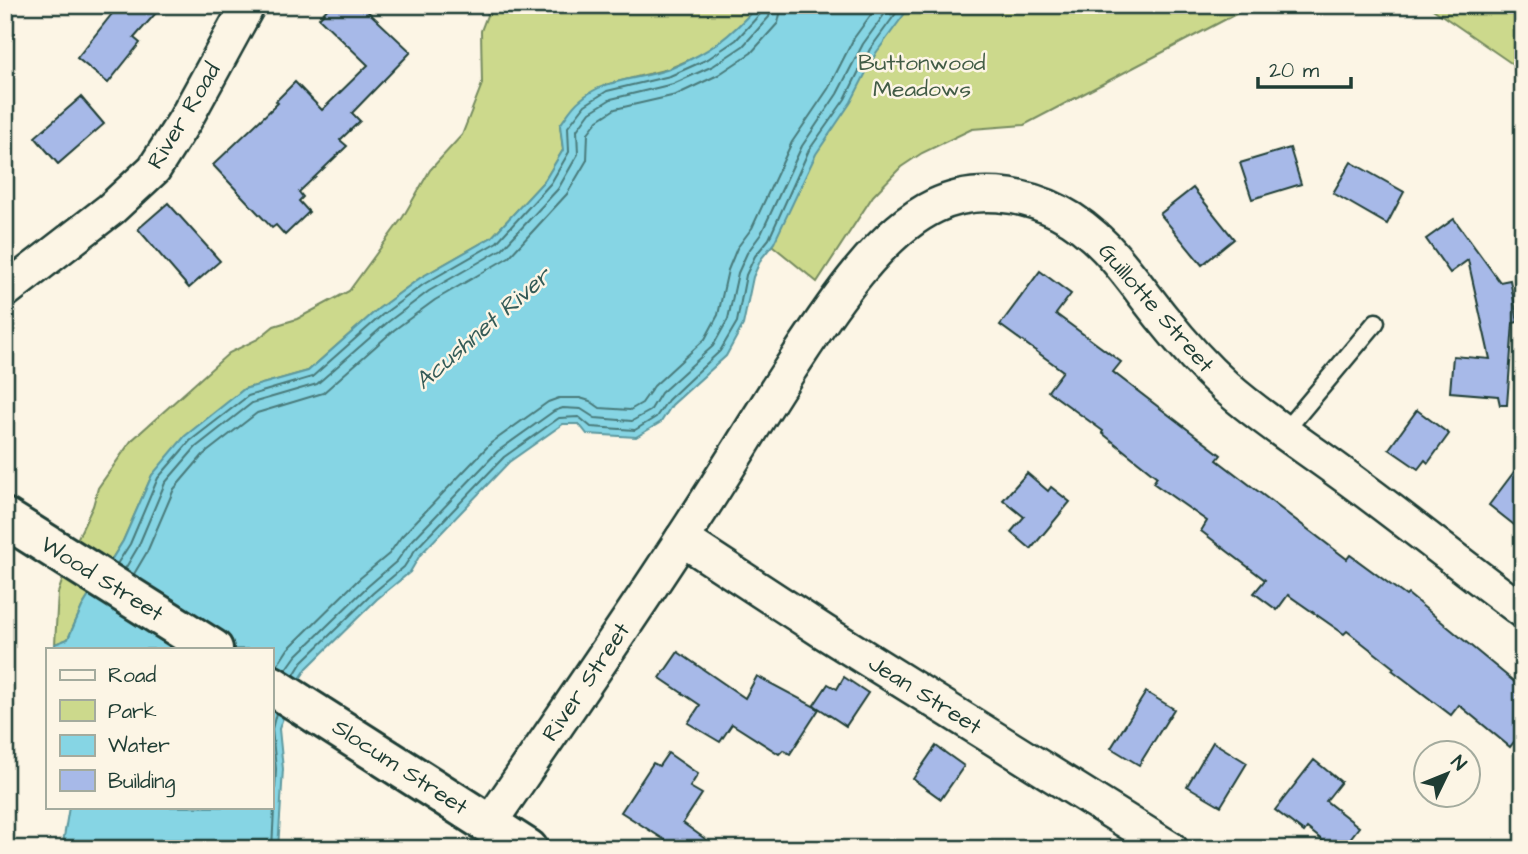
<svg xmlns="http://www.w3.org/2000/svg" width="1528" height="854" font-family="'Architects Daughter',sans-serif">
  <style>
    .green { fill: #ccd98c; stroke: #768b60; stroke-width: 2 }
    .water { fill: #86d5e4; stroke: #5d989e; stroke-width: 2 }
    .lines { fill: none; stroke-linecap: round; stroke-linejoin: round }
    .shore { stroke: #487a7a; stroke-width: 2 }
    .building { fill: #a7b9e8; stroke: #1f3d34; stroke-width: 2 }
    .lane-casing { stroke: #1f3d34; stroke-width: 21 }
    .street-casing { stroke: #1f3d34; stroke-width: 38 }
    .secondary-casing { stroke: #1f3d34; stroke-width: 44 }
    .lane { stroke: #fcf5e5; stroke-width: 16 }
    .street { stroke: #fcf5e5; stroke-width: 33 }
    .secondary { stroke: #fcf5e5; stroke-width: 38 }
    .labels { text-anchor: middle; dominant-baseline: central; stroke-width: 5; stroke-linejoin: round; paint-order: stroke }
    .park-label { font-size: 23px; fill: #425c46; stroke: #fcf5e5 }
    .street-label { font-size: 23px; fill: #1f3d34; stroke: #fcf5e5 }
    .water-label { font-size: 24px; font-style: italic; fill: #345b57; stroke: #fcf5e5 }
  </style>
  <rect width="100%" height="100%" fill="#fcf5e5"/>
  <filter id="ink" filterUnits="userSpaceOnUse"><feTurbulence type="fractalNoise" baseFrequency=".0143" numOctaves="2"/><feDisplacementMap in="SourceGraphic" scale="14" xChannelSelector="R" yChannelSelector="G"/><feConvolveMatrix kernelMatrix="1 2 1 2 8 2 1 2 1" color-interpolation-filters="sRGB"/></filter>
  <g filter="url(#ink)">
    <g class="green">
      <polygon points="491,5 759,5 731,35 705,53 668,69 605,85 560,125 563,150 545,180 492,237 420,278 378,309 308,371 244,389 152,475 123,541 82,607 68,639 55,644 58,593 74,546 93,506 98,488 131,441 229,353 258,339 274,326 297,319 349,291 403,217 430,170 462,135 482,84 481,31"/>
      <polygon points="887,5 1253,5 1024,125 972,129 922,153 901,167 873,196 817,282 740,219"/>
      <polygon points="1427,5 1523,5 1523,71 1511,63"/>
    </g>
    <path class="water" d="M758,5H911L876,53L851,102L816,154L774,243L761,259L753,277L743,325L726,356L672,405L661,422L636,437L587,434L579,424H563L509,462L420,555L410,572L377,599L307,668L294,688L279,729L283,769L278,849H62L69,807H271V649H55V644L68,639L82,607L123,541L152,475L185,436L244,389L308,371L378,309L420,278L492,237L545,180L563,150L560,125C566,117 572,106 580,100C606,77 642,80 672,68C711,51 730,37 758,5Z"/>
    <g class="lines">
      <g class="shore">
        <polyline points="117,564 130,544 158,478 190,441 248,396 312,377 382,315 424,284 497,242 551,183 569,152 568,127 585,105 607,91 670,76 708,59 736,40 761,13 763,5"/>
        <polyline points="125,569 138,547 165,483 196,447 252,403 317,384 388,322 429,291 502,249 558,189 578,154 577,130 590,112 611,99 673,84 713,66 743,46 769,17 772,5"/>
        <polyline points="134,574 147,552 174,489 203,455 257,413 323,393 394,330 435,300 509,257 567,194 587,160 588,133 598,120 615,109 676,95 718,75 751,53 778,23 782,5"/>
        <polyline points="277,666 288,649 359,579 389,554 401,537 491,443 548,402 559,398 580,398 590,401 600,408 630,410 642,403 654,386 705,339 718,315 728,270 737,248 752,228 792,142 828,89 854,38 878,5"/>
        <polyline points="286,670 296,656 367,587 397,561 409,544 498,451 554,411 563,408 581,409 595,418 632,421 650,411 661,393 713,346 728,319 738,273 747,253 761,234 802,146 837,94 863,44 891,5"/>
        <polyline points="294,675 302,662 373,593 404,567 415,550 504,457 559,418 579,417 591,427 635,430 656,417 668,400 720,351 737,322 746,275 755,256 769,239 809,150 845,99 870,49 902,5"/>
        <polyline points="272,849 276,769 272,729 276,713"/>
      </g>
    </g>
    <g class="building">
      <polygon points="119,5 163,5 134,38 140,43 108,83 77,58"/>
      <polygon points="331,5 361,5 411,52 352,113 360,121 340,140 347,146 299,192 303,197 299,201 309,212 285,235 276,225 272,228 213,165 278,103 276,101 295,82 322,110 368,65 319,18"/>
      <polygon points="81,97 104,124 58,164 35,137"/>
      <polygon points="1290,148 1301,184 1252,199 1240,163"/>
      <polygon points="1351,162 1404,192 1387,224 1333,193"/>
      <polygon points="1193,188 1234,239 1202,265 1160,214"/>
      <polygon points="168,203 220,261 189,288 138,229"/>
      <polygon points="1454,219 1500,282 1510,280 1518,322 1513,323 1507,405 1500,405 1498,396 1450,392 1453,356 1490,359 1468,260 1450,273 1426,239"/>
      <polygon points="1040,271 1071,294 1056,314 1121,362 1113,372 1221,455 1217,460 1347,559 1350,555 1406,596 1408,594 1523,689 1523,731 1510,747 1459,705 1451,715 1392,670 1394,668 1347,631 1344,634 1288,595 1277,610 1254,593 1265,580 1201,531 1207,521 1153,483 1157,477 1102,433 1103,431 1048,391 1063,371 1000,325"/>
      <polygon points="1417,410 1449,434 1428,463 1425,460 1418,469 1389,449"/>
      <polygon points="1523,460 1523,532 1489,505"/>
      <polygon points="1027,473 1048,491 1051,487 1070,502 1031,549 1011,532 1024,517 1003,500"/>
      <polygon points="678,652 745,698 757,676 819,709 790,754 783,750 779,754 732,724 720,742 688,723 700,705 660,678"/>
      <polygon points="844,677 868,693 846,726 814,705 828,684 837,689"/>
      <polygon points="1146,692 1174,709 1139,765 1111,748"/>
      <polygon points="1213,742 1247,763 1221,806 1187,786"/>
      <polygon points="936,746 964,766 941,799 913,779"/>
      <polygon points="668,753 698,774 690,787 702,794 683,823 719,849 679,849 621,812 653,763 659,766"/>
      <polygon points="1314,760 1341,782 1326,801 1359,827 1342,849 1333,849 1307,828 1304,832 1275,810"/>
    </g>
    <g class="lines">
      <defs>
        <polyline id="lane" points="1284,432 1376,322"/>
        <g id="street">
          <polyline points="5,291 111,209 154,169 185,120 248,5"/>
          <polyline points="682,539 824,632 1171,849"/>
          <path d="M489,824C553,731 618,637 680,542C718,485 753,426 790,369C825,316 876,234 935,206C973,187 1023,193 1059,212C1106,236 1132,281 1164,320C1183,344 1204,367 1226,387C1262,419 1303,445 1341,473C1403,518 1462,566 1523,611"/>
        </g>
        <g id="secondary">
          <polyline points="5,518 213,649"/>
          <polyline points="271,685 528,849"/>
        </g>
      </defs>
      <use href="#lane" class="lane-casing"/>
      <use href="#street" class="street-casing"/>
      <use href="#secondary" class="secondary-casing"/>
      <use href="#lane" class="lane"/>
      <use href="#street" class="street"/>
      <use href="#secondary" class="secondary"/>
    </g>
  </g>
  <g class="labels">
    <g class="park-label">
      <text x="922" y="63">Buttonwood<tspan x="922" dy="26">Meadows</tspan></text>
    </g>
    <g class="street-label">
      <text transform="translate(184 116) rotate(-59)">River Road</text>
      <text transform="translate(1156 308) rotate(49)">Guillotte Street</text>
      <text transform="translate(102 579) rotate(32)">Wood Street</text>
      <text transform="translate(586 682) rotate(-56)">River Street</text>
      <text transform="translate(925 695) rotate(32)">Jean Street</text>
      <text transform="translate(400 767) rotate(33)">Slocum Street</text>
    </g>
    <g class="water-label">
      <text transform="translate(483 329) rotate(-41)">Acushnet River</text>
    </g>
  </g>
  <rect width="1528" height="854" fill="none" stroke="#fcf5e5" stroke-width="28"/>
  <rect x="14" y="14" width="1500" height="826" fill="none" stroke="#1f3d34" stroke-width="2.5" filter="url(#ink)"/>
  <rect x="46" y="648" width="228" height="161" fill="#fcf5e5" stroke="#a4ab9e" stroke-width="2"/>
  <rect x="60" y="670" width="35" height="10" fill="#fcf5e5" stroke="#a4ab9e" stroke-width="2"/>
  <text x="108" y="682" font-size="21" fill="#1f3d34">Road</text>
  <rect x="60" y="700" width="35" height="21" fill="#ccd98c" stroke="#a4ab9e" stroke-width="2"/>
  <text x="108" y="718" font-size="21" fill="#1f3d34">Park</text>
  <rect x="60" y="735" width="35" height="21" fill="#86d5e4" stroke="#a4ab9e" stroke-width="2"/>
  <text x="108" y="752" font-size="21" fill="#1f3d34">Water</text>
  <rect x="60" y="770" width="35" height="21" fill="#a7b9e8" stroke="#a4ab9e" stroke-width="2"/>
  <text x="108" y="788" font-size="21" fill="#1f3d34">Building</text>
  <g transform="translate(1447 774) rotate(47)"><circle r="33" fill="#fcf5e5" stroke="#a4ab9e" stroke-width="2"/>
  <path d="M0-5L12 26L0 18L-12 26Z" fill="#1f3d34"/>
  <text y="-10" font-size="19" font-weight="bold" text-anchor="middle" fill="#1f3d34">N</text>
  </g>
  <path d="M1258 77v10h93v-10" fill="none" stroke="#1f3d34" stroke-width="3.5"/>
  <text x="1269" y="77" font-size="21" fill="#1f3d34" stroke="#fcf5e5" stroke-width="5" paint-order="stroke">20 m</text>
</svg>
